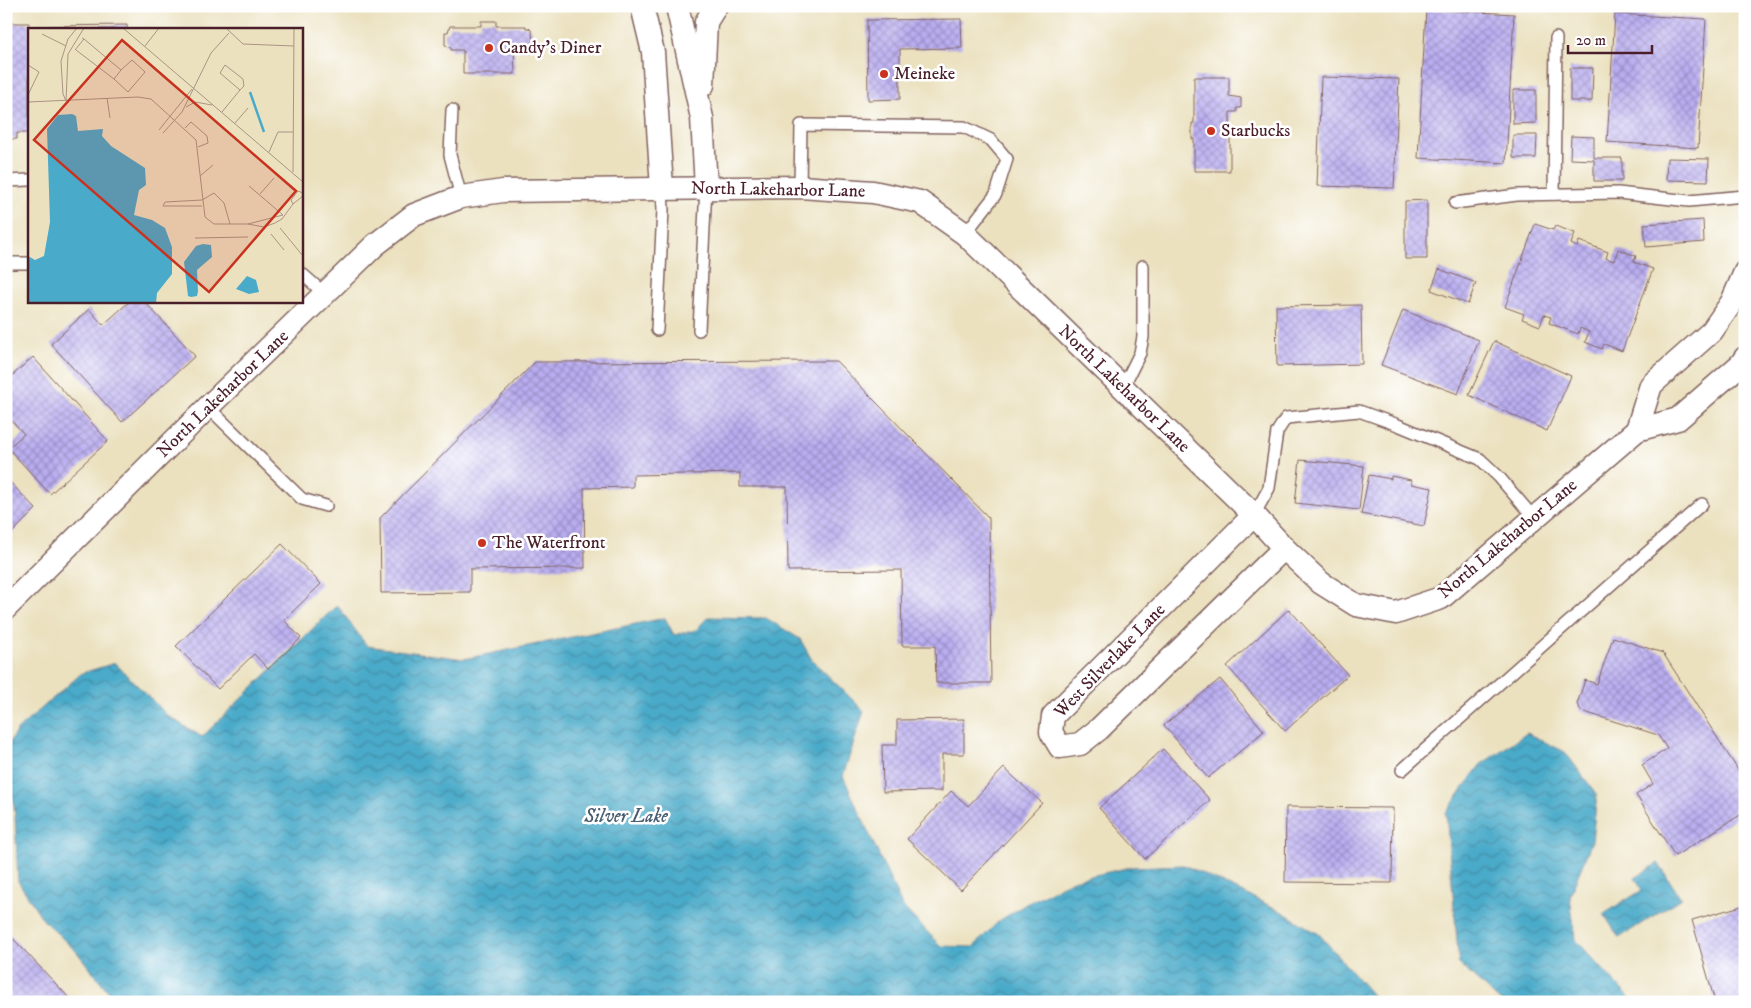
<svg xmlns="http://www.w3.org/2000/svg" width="1751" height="1008" font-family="'IM FELL DW Pica',serif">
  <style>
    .water { fill: url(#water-waves); stroke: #4a647a }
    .building { fill: url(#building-cross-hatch) }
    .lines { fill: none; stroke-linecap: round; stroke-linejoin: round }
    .lane-casing { stroke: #82635f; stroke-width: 14 }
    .street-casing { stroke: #82635f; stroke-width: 25 }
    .lane { stroke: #fff; stroke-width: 11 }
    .street { stroke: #fff; stroke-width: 22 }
    .poi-dot { fill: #c8321e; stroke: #fff; stroke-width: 2 }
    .labels { text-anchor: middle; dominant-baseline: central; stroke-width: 5; stroke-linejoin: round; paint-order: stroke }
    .poi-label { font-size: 18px; fill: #4a1f2b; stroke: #fff; text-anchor: start }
    .street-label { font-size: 18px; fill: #4a1f2b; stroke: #fff }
    .water-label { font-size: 19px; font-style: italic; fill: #4a5e72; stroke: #fff }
    .inset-river { fill: none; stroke: #4aaac9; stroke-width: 2.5 }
    .inset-road { fill: none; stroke: #ab9384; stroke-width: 1 }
    .view { fill: #c8321e; fill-opacity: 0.15; stroke: #c8321e; stroke-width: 2.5 }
    .inset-edge { fill: none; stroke: #4a1f2b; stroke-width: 2.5 }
  </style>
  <defs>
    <pattern id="water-waves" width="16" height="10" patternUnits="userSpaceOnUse" patternTransform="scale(1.25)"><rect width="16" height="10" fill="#4aaac9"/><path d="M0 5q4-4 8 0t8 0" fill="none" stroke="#408aa3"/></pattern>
    <pattern id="building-cross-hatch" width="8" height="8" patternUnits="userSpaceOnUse" patternTransform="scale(1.25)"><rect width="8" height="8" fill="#b9adf1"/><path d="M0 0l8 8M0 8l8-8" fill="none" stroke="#988cc3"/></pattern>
  </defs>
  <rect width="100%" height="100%" fill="#fff"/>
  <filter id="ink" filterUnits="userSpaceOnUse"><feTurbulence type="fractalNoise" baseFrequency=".02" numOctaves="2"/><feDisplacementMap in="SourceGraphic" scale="10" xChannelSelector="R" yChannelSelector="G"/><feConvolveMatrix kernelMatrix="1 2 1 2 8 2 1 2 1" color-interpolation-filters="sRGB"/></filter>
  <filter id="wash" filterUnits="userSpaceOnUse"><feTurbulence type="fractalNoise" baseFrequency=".0096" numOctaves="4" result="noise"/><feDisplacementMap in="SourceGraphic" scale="20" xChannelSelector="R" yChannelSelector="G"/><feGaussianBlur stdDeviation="1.12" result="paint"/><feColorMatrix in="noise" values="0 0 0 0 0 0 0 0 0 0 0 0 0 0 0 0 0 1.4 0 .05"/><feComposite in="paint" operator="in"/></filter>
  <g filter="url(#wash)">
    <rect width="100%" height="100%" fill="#ebe1bf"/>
    <g class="water">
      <polygon points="337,605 367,646 464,659 665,618 674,635 696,630 708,617 766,618 800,639 812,660 864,711 843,776 902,906 941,946 973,947 999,921 1026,904 1073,880 1131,867 1184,865 1279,910 1319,934 1378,1002 117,1002 76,951 44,921 18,881 15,814 7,747 17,730 82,673 115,663 168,716 202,737"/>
      <polygon points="1527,733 1565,752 1597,795 1592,841 1570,895 1575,939 1633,1002 1501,1002 1459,964 1446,813 1480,765"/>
      <polygon points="1658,863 1681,898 1619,938 1604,914 1642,890 1635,878"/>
    </g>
    <g id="blocks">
      <g class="building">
        <polygon points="1426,9 1514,14 1506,163 1418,158"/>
        <polygon points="1615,14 1706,19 1698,148 1607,142"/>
        <polygon points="961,19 962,48 900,49 900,99 868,100 867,20"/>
        <polygon points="481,21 496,21 496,26 526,26 526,28 529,28 532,31 533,44 530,44 527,50 514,50 515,74 463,74 463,50 451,50 451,48 445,45 445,32 448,32 450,26 481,26"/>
        <polygon points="6,23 29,23 29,133 17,133 17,139 6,139"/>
        <polygon points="127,25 127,29 49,29 49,26"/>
        <polygon points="1570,68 1593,68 1592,101 1570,101"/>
        <polygon points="1194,77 1229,77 1229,96 1241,98 1241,108 1237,108 1237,112 1230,112 1230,171 1194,171 1194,139 1192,139 1192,123 1194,123"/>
        <polygon points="1321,77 1399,79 1394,188 1317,186"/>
        <polygon points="1513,90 1536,90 1536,123 1513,124"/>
        <polygon points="1513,135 1537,135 1536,158 1513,158"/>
        <polygon points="1571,136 1594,137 1594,158 1622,158 1622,181 1594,181 1594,160 1570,159"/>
        <polygon points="1667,158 1709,159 1708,181 1666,180"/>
        <polygon points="1427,200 1427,259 1405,259 1405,201"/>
        <polygon points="1703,220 1704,242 1646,247 1644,224"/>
        <polygon points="1535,224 1553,230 1555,226 1575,233 1571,244 1577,247 1579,241 1608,252 1606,258 1614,261 1618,249 1636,256 1634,262 1653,269 1622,351 1604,344 1602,349 1585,342 1589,332 1580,328 1578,334 1549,323 1551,317 1544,315 1540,326 1522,319 1524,314 1505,307"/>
        <polygon points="1439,269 1476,283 1468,304 1431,290"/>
        <polygon points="130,301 144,301 195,356 122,422 51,344 89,309 103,325"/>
        <polygon points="1361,305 1362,364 1277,366 1276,306"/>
        <polygon points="1403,310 1479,340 1458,394 1381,365"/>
        <polygon points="1494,341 1571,376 1547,431 1469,395"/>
        <polygon points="33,357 108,441 50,494 8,448 24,434 6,415 6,381"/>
        <polygon points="836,361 989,518 991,683 936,683 935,646 902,646 901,570 788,571 787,487 740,487 740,473 633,475 633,487 584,488 585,568 470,569 470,592 381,593 380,518 535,362"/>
        <polygon points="1300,460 1364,466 1359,510 1295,503"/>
        <polygon points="1369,475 1391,479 1391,476 1411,480 1411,484 1432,488 1424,526 1361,514"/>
        <polygon points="6,478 36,509 6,539"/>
        <polygon points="282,544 321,584 284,620 301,638 268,669 254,654 218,689 176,646"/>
        <polygon points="1289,609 1348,675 1285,731 1227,666"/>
        <polygon points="1613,637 1663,653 1745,781 1745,812 1675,856 1636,795 1653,784 1642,765 1667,749 1658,735 1581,711 1577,704 1585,680 1597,684"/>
        <polygon points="1220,679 1264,731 1208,778 1164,725"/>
        <polygon points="964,719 964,754 942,754 942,791 883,792 882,745 897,745 897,720"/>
        <polygon points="1163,749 1210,800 1145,859 1099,808"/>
        <polygon points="1004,768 1042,803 961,890 907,839 951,791 968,806"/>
        <polygon points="1286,807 1393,808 1392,883 1285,882"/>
        <polygon points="1745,905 1745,1002 1715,1002 1692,920"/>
        <polygon points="6,931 73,1002 14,1002 6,994"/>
      </g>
    </g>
  </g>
  <g filter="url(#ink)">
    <use href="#blocks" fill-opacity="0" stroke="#82635f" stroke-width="1"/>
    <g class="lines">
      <defs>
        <g id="lane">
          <polyline points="452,110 450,155 461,197"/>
          <polyline points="6,181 29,180"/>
          <polyline points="800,187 801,125 964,127 991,140 1007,159 996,194 965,234"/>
          <polyline points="1554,194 1556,38"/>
          <polyline points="1455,203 1517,195 1618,193 1689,201 1745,196"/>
          <polyline points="6,263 29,263"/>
          <polyline points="301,273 325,294"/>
          <polyline points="657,330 663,210 662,188"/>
          <polyline points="699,330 706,187"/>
          <polyline points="1123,387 1140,353 1143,337 1143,266"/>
          <polyline points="208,407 302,499 326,506"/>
          <polyline points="1254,515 1269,488 1277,432 1286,418 1359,411 1398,425 1480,459 1499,477 1534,518"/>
          <polyline points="1402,770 1702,504"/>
        </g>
        <g id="street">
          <polyline points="642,6 653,52 662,188"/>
          <polyline points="677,6 702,118 706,187"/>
          <polyline points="703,85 706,22 716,6"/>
          <polyline points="1745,272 1732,302 1712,331 1651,385 1637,430 1678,419 1741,364 1745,358"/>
          <polyline points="1254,515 1053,716 1051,732 1060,747 1080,744 1099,729 1284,548"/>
          <polyline points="6,608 208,407 375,245 414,215 461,197 503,191 800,187 873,192 920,202 965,234 1254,515 1284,548 1321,583 1356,605 1396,613 1441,598 1637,430"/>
        </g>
      </defs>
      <use href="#lane" class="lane-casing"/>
      <use href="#street" class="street-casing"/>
      <use href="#lane" class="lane"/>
      <use href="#street" class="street"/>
    </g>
  </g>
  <g class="poi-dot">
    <circle cx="489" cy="48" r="5"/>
    <circle cx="884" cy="74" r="5"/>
    <circle cx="1211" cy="131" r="5"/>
    <circle cx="482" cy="543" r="5"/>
  </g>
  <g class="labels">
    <g class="poi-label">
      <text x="499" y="48">Candy's Diner</text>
      <text x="894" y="74">Meineke</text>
      <text x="1221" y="131">Starbucks</text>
      <text x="492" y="543">The Waterfront</text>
    </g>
    <g class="street-label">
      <text transform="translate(778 190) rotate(1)">North Lakeharbor Lane</text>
      <text transform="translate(1124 389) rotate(44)">North Lakeharbor Lane</text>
      <text transform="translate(223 394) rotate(-44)">North Lakeharbor Lane</text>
      <text transform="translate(1508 539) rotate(-40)">North Lakeharbor Lane</text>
      <text transform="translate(1110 661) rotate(-46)">West Silverlake Lane</text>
    </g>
    <g class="water-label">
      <text x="626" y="816">Silver Lake</text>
    </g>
  </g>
  <g transform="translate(28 28)">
    <rect width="275" height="275" fill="#ebe1bf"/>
    <path d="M44,86L48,88L50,103L75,101L74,108L83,118L117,140L118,157L111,162L106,187L124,192L137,200L144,219V246L129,265L128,275H0V228L7,232L16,228L22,194L19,101L30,87ZM175,216L183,217L184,229L169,242L170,263L169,268L163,269L160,268L156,234L168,218ZM219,248L228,252L231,264L221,266L208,261Z" fill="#4aaac9"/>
    <path class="inset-river" d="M222,64L236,104"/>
    <path class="inset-road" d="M95,0L275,154M198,0L215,16L266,18M14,6L38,18M117,18L131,0M47,22L56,11L54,10M48,22L86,51L93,42L56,11M0,37L11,44L0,67M86,51L100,64L117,44L104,32L93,42M79,70L82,90M38,73L40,26L56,0M38,73L35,66L33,33L40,11L49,0M0,74L110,69L123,71L168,112L177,189L186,196H220M158,79L167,74L184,77M194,84L198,79L212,62L216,58L215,51L197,37L192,45L212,62M207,95L220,80M157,100L163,94L179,108L180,115L170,119M131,102L164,61M135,105L154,84L183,25L201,5M241,124L250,104H265M265,144L266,0M172,148L185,137M221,158L255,187M275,165L270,163L263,172L265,176L275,168M232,166L246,150M174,178H135L137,174L174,172L186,165L196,175L202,196M255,187L220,196L236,199L247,195L254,191L265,176M252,200L275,228M243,206L256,222M167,210L220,209"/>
    <path class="view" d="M94,12L268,163L181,264L6,112Z"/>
    <rect width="275" height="275" class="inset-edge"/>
  </g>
  <rect width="1751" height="1008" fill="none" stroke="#fff" stroke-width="25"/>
  <path d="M1568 45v8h84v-8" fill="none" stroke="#4a1f2b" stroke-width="2.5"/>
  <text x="1576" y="45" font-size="15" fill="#4a1f2b" stroke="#ffffff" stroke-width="4" paint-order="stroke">20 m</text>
</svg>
